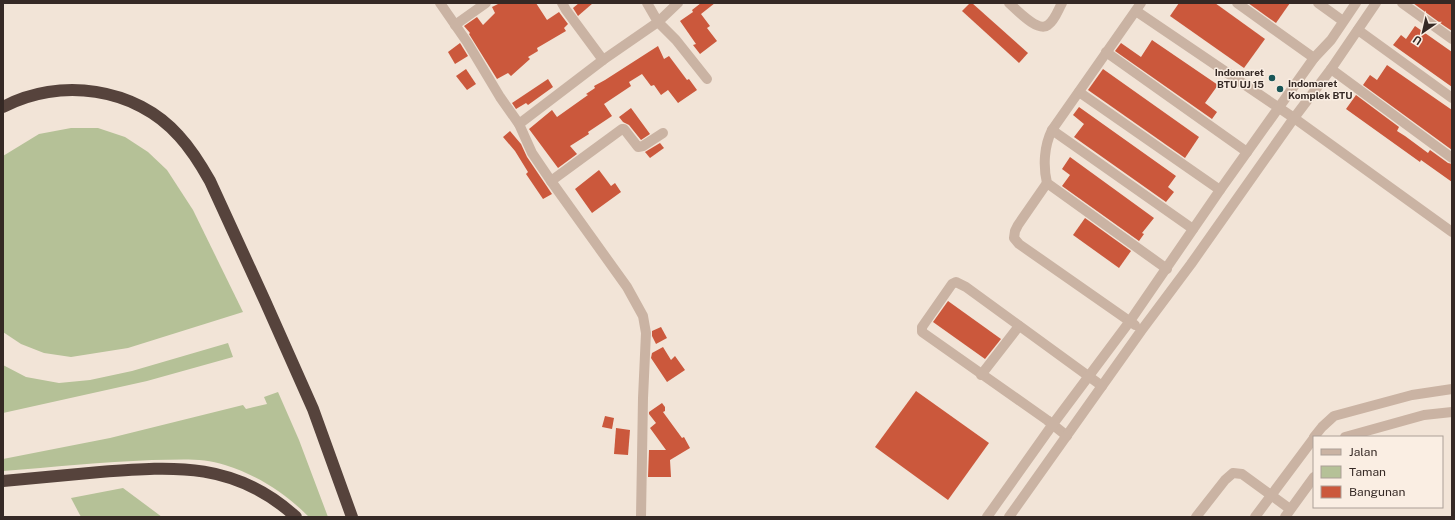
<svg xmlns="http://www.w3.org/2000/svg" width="1455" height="520" font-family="'Public Sans',sans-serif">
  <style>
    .green { fill: #b5c197 }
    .building { fill: #cb583c }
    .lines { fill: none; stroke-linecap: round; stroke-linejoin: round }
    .minor { stroke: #cab3a3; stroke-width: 10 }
    .highway { stroke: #56433c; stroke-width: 12 }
    .poi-dot { fill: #1a5657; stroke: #faeee3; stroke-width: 1.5 }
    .labels { text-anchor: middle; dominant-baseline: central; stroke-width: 3; stroke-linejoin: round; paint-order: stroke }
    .poi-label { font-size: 10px; font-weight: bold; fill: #352925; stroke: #faeee3; text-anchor: end }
  </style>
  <rect width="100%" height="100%" fill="#f2e4d7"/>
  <g class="green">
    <polygon points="71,128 98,128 125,137 148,152 167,170 193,210 243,312 128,348 71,357 44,353 21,344 3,332 3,156 39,134"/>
    <polygon points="228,343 233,357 147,381 3,413 3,365 26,377 59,383 90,380 132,371"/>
    <path d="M278,392L299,440L328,517H309C284,492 259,476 225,465C201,457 177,460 152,460C102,462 53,467 3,471V459L110,438L243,405L246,409L267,404L264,397Z"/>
    <polygon points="123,488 162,517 81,517 71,498"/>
  </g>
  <g class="building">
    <polygon points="500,3 536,3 547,20 559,12 568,24 564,28 566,31 537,48 538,51 528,57 530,59 511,76 508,73 497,79 469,34 470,33 464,26 477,17 483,25 495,13 492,7"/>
    <polygon points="579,3 593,3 578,16 573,8"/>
    <polygon points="701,3 715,3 701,14 710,26 707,28 717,41 700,54 693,45 696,44 680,21 693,12 692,10"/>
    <polygon points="970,3 972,3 1028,53 1019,63 962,11"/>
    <polygon points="1179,3 1215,3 1265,39 1244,68 1170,16"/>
    <polygon points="1248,3 1290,3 1276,23"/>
    <polygon points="1413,3 1452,3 1452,31 1443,25"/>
    <polygon points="1415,26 1452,52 1452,87 1393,45 1401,35 1406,39"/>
    <polygon points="1152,40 1218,85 1205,103 1217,112 1212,119 1115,51 1121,43 1141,57"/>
    <polygon points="460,43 468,56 455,64 448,52"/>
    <polygon points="658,46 664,59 669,56 687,80 689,79 697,90 678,103 668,90 661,95 654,85 651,86 642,74 629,82 631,86 604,104 612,116 588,132 589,134 570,146 577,154 558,168 529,129 552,110 557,117 588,95 586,94 595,88 594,86 605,80"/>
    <polygon points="1387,65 1452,110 1452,150 1363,85 1370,75 1377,80"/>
    <polygon points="466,69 476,84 467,90 456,76"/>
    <polygon points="1103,69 1199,137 1185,158 1088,90"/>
    <polygon points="548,79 553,87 528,105 526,103 516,109 512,103"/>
    <polygon points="1356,95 1399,127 1397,131 1405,136 1428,153 1430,150 1448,163 1452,164 1452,182 1421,160 1420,162 1346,109"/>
    <polygon points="1079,107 1176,176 1168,187 1174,192 1166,202 1074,137 1084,124 1073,115"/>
    <polygon points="631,108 650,134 641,140 629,125 623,122 619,117"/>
    <polygon points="510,131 521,144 527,157 552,194 543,199 526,174 528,172 515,151 503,137"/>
    <polygon points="660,143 664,148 650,158 645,152"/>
    <polygon points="1070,157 1154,218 1142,233 1144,234 1139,241 1062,186 1070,175 1062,169"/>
    <polygon points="599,170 611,186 615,183 621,192 592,213 575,189"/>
    <polygon points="1085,218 1131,251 1119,268 1073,235"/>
    <polygon points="948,301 1001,339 985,359 933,322"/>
    <polygon points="661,327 667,338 656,344 652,336 652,331"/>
    <polygon points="663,347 671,360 675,356 685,370 667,382 651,358 652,353"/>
    <polygon points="916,391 989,443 948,500 875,447"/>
    <polygon points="662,403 665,407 665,411 663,412 682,438 684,437 690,448 670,460 671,477 648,477 649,450 666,450 650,428 656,423 649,414 649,412"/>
    <polygon points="605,416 614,418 612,429 602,427"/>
    <polygon points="616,428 630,430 628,455 614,454"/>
  </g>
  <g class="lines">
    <g class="minor">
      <polyline points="440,3 467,42 500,97 519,124 532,153 551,181 627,287 643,316 646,333 643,398 641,517"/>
      <polyline points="562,3 566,10 603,60"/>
      <polyline points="678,3 658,22 676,40 707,79"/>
      <path d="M1009,3C1017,10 1038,33 1048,25C1055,20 1058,10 1062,3"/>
      <path d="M1141,3L1052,130C1044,146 1043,166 1047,183L1167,269"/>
      <polyline points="1237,3 1314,58"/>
      <polyline points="1318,3 1343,21"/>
      <polyline points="1402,3 1452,39"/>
      <polyline points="1136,11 1294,118 1452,232"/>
      <polyline points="455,25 486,3"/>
      <polyline points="1358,30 1452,98"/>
      <polyline points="1106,52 1247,152"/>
      <polyline points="1331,69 1452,158"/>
      <polyline points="1079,92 1220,190"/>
      <polyline points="519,124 603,60 658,22 647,3"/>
      <polyline points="1052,130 1193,229"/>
      <polyline points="551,181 622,129 624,129 638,147 643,146 663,133"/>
      <polyline points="1047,183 1018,225 1015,231 1014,238 1019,244 1135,325"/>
      <polyline points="981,375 1019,326"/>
      <polyline points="1067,436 1047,420 922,332 922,327 952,284 956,282 966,287 1102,386"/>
      <polyline points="1314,437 1322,427 1334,416 1412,395 1452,389"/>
      <polyline points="1345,437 1424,415 1452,412"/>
      <polyline points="987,517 1053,424 1130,321 1220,190 1314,58 1331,40 1356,3"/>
      <polyline points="1009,517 1141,331 1191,264 1294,118 1331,69 1376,3"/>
      <polyline points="1196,517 1225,480 1233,473 1242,474 1290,509"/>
      <polyline points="1255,517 1314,438"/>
      <polyline points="1285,517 1314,477"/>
    </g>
    <g class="highway">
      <path d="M3,107C59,77 136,87 179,136C191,149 201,165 210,181L265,301L313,409L352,517"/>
      <path d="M3,481C35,478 68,475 100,472C176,466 236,462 296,517"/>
    </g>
  </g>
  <g class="poi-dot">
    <circle cx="1272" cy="78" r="4"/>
    <circle cx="1280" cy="89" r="4"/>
  </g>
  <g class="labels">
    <g class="poi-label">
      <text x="1264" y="72">Indomaret<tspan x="1264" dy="12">BTU UJ 15</tspan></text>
      <text x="1288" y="83" text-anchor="start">Indomaret<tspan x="1288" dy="12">Komplek BTU</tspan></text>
    </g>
  </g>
  <rect width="1455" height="520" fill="none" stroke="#352925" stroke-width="8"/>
  <rect x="1313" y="436" width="130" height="72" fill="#faeee3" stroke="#ab9f97"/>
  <rect x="1321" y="449" width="20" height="6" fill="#cab3a3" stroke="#ab9f97"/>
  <text x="1349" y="456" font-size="12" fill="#352925">Jalan</text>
  <rect x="1321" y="466" width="20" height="12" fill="#b5c197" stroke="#ab9f97"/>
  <text x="1349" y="476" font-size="12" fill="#352925">Taman</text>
  <rect x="1321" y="486" width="20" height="12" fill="#cb583c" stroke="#ab9f97"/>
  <text x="1349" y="496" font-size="12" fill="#352925">Bangunan</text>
  <g transform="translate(1423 32) rotate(214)" stroke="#faeee3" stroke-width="3" paint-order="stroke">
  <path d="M0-3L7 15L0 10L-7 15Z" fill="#352925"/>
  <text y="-6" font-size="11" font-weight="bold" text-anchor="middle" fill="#352925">U</text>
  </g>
</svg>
